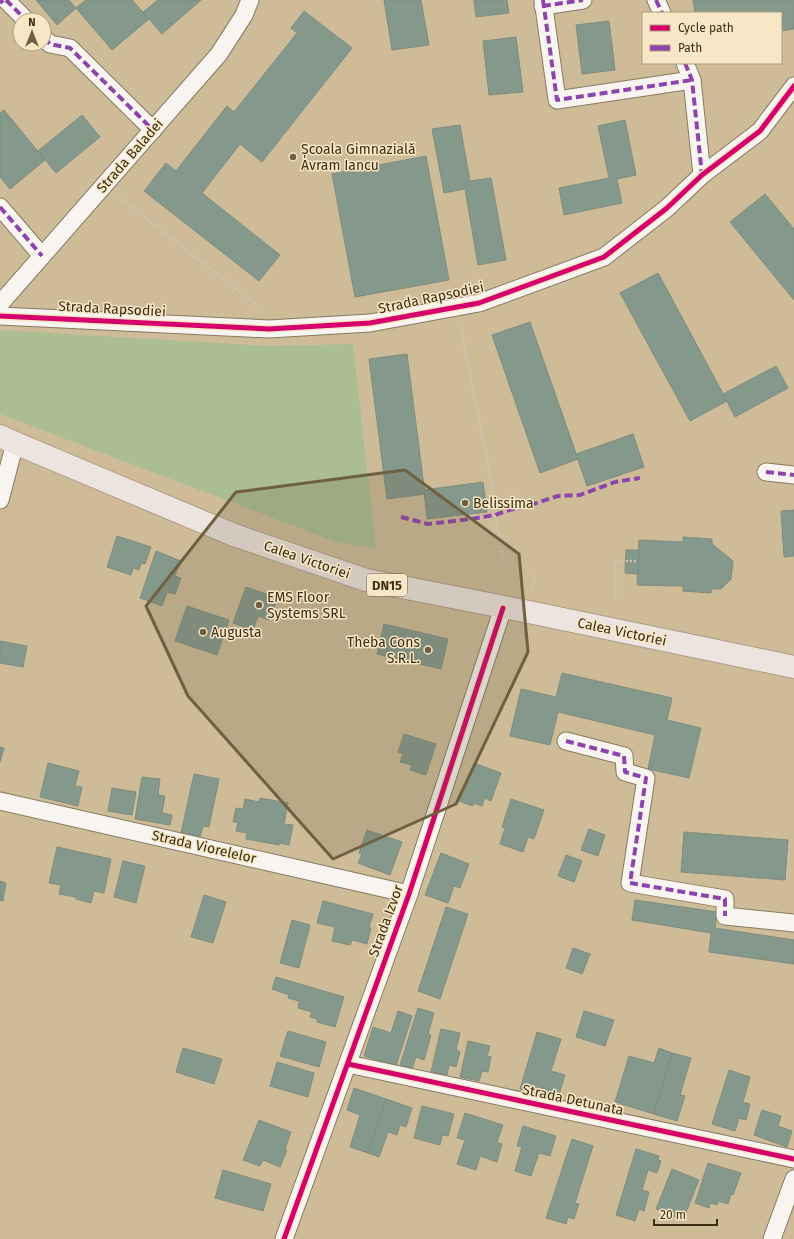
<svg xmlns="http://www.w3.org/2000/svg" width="794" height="1239" font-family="'Fira Sans',sans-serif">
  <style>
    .green { fill: #abbd92 }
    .building { fill: #84988b; stroke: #7f8c7e }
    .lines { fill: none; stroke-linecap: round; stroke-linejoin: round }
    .street-casing { stroke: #867a60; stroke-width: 19 }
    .primary-casing { stroke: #af9b88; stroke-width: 24 }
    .path { stroke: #cbc6bb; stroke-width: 2.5; stroke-dasharray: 2 2; stroke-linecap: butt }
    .street { stroke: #f8f5f0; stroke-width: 17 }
    .primary { stroke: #ede4df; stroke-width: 22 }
    .quiet { stroke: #8e44ad; stroke-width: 4; stroke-dasharray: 8 4; stroke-linecap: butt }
    .cycleway-casing { stroke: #f7e7c7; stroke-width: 8 }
    .cycleway { stroke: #d6006c; stroke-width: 5 }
    .marked { fill: #6f6042; fill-opacity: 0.2; stroke: #6f6042; stroke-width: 3; stroke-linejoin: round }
    .poi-dot { fill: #6f6042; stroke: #f7e7c7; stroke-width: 1.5 }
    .labels { text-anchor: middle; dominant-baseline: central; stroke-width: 3; stroke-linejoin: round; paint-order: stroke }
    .shield { fill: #f7e7c7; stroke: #74664a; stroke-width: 1 }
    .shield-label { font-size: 13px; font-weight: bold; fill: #3c2f14 }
    .poi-label { font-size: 14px; fill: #3c2f14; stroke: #f7e7c7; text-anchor: start }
    .street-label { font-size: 14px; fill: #3c2f14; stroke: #f7e7c7 }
  </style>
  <rect width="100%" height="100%" fill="#cebc98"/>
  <polygon class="green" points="0,330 269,346 353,344 376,548 336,542 0,414"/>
  <g class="building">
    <polygon points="36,0 69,0 76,8 57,25"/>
    <polygon points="86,0 132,0 149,19 112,50 76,8"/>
    <polygon points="158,0 201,0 162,34 143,12"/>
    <polygon points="384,0 421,0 429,45 392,50"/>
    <polygon points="474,0 507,0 509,13 476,17"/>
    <polygon points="693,0 794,0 794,29 781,31 781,13 695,13"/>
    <polygon points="304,11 352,48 262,162 240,144 202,193 280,255 259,281 144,191 166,163 176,171 227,106 234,112 297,33 291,28"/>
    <polygon points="609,21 615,70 582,74 576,25"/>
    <polygon points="516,37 523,92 489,95 483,41"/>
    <polygon points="4,110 45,160 10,189 0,177 0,113"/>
    <polygon points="82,115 100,137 56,173 38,151"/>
    <polygon points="625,120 636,175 617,179 622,203 564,215 559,188 609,178 598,126"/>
    <polygon points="460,125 470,181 491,178 506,260 478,265 465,189 444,193 432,129"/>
    <polygon points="426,156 449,280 355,297 332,174"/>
    <polygon points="765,194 794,229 794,300 730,222"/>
    <polygon points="658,273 727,401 690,421 620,293"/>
    <polygon points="530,322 578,459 540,473 492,335"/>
    <polygon points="407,354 425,494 387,499 369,359"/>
    <polygon points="776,366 788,388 735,417 723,394"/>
    <polygon points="633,434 644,467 587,486 576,454"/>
    <polygon points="483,482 487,512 427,519 424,490"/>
    <polygon points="794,510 794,556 784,557 781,511"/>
    <polygon points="117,536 151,547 145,564 141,563 139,570 133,568 131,575 107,567"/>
    <polygon points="683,537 712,539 712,544 733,561 731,579 721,589 711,589 711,593 683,591 683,586 637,585 639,540 683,542"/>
    <polygon points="626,550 639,550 638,574 625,573"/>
    <polygon points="156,551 181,561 175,576 181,578 175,594 167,592 162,606 140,598"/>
    <polygon points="246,587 278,598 269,620 258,616 253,630 233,623"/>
    <polygon points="187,606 229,620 217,655 175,641"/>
    <polygon points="384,624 448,639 441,669 377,654"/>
    <polygon points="0,641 27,646 23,667 0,663"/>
    <polygon points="562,673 672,698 667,720 701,728 689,778 648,769 655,735 558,712 550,745 510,736 521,689 556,697"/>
    <polygon points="404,734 436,744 426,775 410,770 412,765 400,762 403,754 398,752"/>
    <polygon points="0,747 4,748 0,762"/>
    <polygon points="48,763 79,771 75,786 82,787 78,806 40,797"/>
    <polygon points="474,763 501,773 491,801 485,798 482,806 474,803 473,806 459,801"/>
    <polygon points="194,774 219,779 209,827 203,826 200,837 181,833"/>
    <polygon points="142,777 160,779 158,795 165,796 162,813 172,815 170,825 135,819"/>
    <polygon points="112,788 136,792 132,815 108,811"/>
    <polygon points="260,798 288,803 284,824 293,825 289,845 279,843 279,845 246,839 247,833 236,831 238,822 233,822 236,808 243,809 245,799 259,802"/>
    <polygon points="511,799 544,810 534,839 528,837 523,852 500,844 505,828 502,827"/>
    <polygon points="589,829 605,835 598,856 581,850"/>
    <polygon points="367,830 402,842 390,875 358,863 362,854 359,853"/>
    <polygon points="684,832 788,840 785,880 681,872"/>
    <polygon points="57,847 111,859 104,893 94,891 91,903 76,899 76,897 59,894 61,885 49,883"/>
    <polygon points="441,853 469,864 460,888 454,886 448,903 425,895"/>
    <polygon points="566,855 582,861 574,882 558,876"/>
    <polygon points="123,861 145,866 136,903 114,897"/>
    <polygon points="0,881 6,883 3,901 0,900"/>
    <polygon points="204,895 226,902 213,943 191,937"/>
    <polygon points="635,900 717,912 715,928 794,940 794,964 709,952 711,933 632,920"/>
    <polygon points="323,901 373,914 369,927 371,928 367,944 352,940 350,945 332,941 335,927 317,923"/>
    <polygon points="446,907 468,914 440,999 418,991"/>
    <polygon points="292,920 310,925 299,968 280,963"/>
    <polygon points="573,948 590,954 582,974 566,968"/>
    <polygon points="276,977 344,997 335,1027 317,1022 317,1019 310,1017 312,1012 298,1008 299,1001 288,998 289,995 272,989"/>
    <polygon points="418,1008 434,1013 428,1034 431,1035 424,1060 416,1057 412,1069 400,1065"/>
    <polygon points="398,1011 412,1016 396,1066 364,1056 373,1027 391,1033"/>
    <polygon points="584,1011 614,1020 605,1046 576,1037"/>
    <polygon points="441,1029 460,1033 456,1050 460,1052 456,1067 449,1065 447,1075 431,1072"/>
    <polygon points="288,1031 326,1042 319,1067 280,1056"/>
    <polygon points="537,1032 561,1039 551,1071 565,1075 557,1101 520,1089"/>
    <polygon points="468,1041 490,1046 487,1056 491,1057 488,1072 482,1071 479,1081 460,1077"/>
    <polygon points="183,1048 222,1059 214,1084 176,1072"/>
    <polygon points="659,1048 672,1053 654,1114 615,1102 629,1056 654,1063"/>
    <polygon points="672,1053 691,1058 680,1095 685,1096 677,1121 654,1114"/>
    <polygon points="277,1062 314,1073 308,1097 270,1086"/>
    <polygon points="729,1070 750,1077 743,1102 750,1104 746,1120 739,1118 735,1131 712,1124"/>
    <polygon points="354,1088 386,1099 368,1153 350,1147 360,1115 347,1110"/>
    <polygon points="386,1099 412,1108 406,1127 400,1125 397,1135 388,1132 379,1157 368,1153"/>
    <polygon points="422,1106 454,1114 448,1136 442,1135 440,1145 414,1138"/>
    <polygon points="762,1110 781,1116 778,1126 792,1131 787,1147 754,1135"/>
    <polygon points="465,1113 503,1125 497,1142 502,1144 497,1162 480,1156 476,1170 457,1164 465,1140 457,1138"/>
    <polygon points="259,1120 291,1132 285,1149 287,1150 280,1167 263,1160 260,1166 243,1160"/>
    <polygon points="523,1126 556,1136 550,1156 539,1153 531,1176 515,1171 522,1147 517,1146"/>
    <polygon points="572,1139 593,1146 575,1203 579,1204 574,1219 568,1217 566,1224 546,1218"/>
    <polygon points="636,1149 659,1156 658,1160 661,1161 657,1173 648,1170 642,1190 649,1192 644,1211 639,1209 635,1221 616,1215"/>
    <polygon points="708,1163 741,1173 733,1195 731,1194 728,1204 718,1201 717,1205 710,1203 709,1208 695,1203"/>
    <polygon points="672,1169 699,1180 683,1220 656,1209"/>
    <polygon points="223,1170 271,1184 263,1211 215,1198"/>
  </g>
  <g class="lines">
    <defs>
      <g id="street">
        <polyline points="6,0 26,20"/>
        <polyline points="543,0 557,100 692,80"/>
        <polyline points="656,0 662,13"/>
        <polyline points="543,6 583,0"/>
        <polyline points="44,38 50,44 70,48 153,130"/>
        <polyline points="685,63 692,80 702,175"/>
        <polyline points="0,207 42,256"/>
        <polyline points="0,304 219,54 244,15 250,0"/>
        <polyline points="0,316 269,329 370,323 479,303 604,257 667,208 702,175 760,131 794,86"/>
        <polyline points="766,472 794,475"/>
        <polyline points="0,500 15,443"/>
        <polyline points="566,741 624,756 625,772 646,778 630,883 725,899 725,916 794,923"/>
        <polyline points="0,801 409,894"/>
        <polyline points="348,1064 794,1159"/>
        <polyline points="284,1239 409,894 503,608"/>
        <polyline points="772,1239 794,1179"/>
      </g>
      <polyline id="primary" points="0,436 15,443 234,535 366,580 529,612 794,667"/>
    </defs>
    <use href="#street" class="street-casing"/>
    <use href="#primary" class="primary-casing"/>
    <g class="path">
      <polyline points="119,197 262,309"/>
      <polyline points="460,326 488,463 503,566"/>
      <polyline points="454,521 455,516"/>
      <polyline points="532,592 535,575"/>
      <polyline points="615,599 616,561 638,561"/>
    </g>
    <use href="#street" class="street"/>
    <use href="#primary" class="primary"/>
    <g class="quiet">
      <polyline points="6,0 26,20"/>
      <polyline points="543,0 557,100 692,80"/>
      <polyline points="656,0 662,13"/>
      <polyline points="0,3 3,0"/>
      <polyline points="543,6 583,0"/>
      <polyline points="44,38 50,44 70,48 153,130"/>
      <polyline points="685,63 692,80 702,175"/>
      <polyline points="0,207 42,256"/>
      <polyline points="766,472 794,475"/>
      <polyline points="401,517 428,524 471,519 495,515 509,510 524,507 558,496 580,495 615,482 640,478"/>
      <polyline points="566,741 624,756 625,772 646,778 630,883 725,899 725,916"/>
    </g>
    <defs>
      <g id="cycleway">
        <polyline points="0,316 269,329 370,323 479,303 604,257 667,208 702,175 760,131 794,86"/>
        <polyline points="348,1064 794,1159"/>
        <polyline points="284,1239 409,894 503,608"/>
      </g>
    </defs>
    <use href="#cycleway" class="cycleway-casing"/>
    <use href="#cycleway" class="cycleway"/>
  </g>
  <path class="marked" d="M405,470L519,554L528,652L456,804L333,859L188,696L146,606L236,492Z"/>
  <g class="poi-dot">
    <circle cx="293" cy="157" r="4"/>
    <circle cx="465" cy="503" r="4"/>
    <circle cx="259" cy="605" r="4"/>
    <circle cx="203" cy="632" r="4"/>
    <circle cx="428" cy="650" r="4"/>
  </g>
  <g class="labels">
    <rect class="shield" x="367" y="574" width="40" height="22" rx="3"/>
    <g class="shield-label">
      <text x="387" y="585">DN15</text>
    </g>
    <g class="poi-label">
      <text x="301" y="149">Școala Gimnazială<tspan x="301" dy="16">Avram Iancu</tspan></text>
      <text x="473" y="503">Belissima</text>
      <text x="267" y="597">EMS Floor<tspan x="267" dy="16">Systems SRL</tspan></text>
      <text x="211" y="632">Augusta</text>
      <text x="420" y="642" text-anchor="end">Theba Cons<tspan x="420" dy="16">S.R.L.</tspan></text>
    </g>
    <g class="street-label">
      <text transform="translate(130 156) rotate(-49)">Strada Baladei</text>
      <text transform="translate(431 298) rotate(-12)">Strada Rapsodiei</text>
      <text transform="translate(112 309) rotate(3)">Strada Rapsodiei</text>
      <text transform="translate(307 560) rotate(19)">Calea Victoriei</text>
      <text transform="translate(622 632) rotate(12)">Calea Victoriei</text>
      <text transform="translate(204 847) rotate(13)">Strada Viorelelor</text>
      <text transform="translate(386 921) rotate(-70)">Strada Izvor</text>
      <text transform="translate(573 1100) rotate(12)">Strada Detunata</text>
    </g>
  </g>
  <rect x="642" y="12" width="140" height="52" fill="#f7e7c7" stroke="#ac9d7f"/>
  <rect x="650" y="25" width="20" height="6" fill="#d6006c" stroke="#ac9d7f"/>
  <text x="678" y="32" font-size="12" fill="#3c2f14">Cycle path</text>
  <rect x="650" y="45" width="20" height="6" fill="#8e44ad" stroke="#ac9d7f"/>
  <text x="678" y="52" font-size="12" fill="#3c2f14">Path</text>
  <g transform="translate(32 32)"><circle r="19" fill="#f7e7c7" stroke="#ac9d7f"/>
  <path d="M0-3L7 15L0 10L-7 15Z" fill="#6f6042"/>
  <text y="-6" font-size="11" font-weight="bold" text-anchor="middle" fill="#3c2f14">N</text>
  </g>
  <path d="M654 1219v6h63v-6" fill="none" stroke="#3c2f14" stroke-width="2"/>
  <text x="660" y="1219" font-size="12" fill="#3c2f14" stroke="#f7e7c7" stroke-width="3" paint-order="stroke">20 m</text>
</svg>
